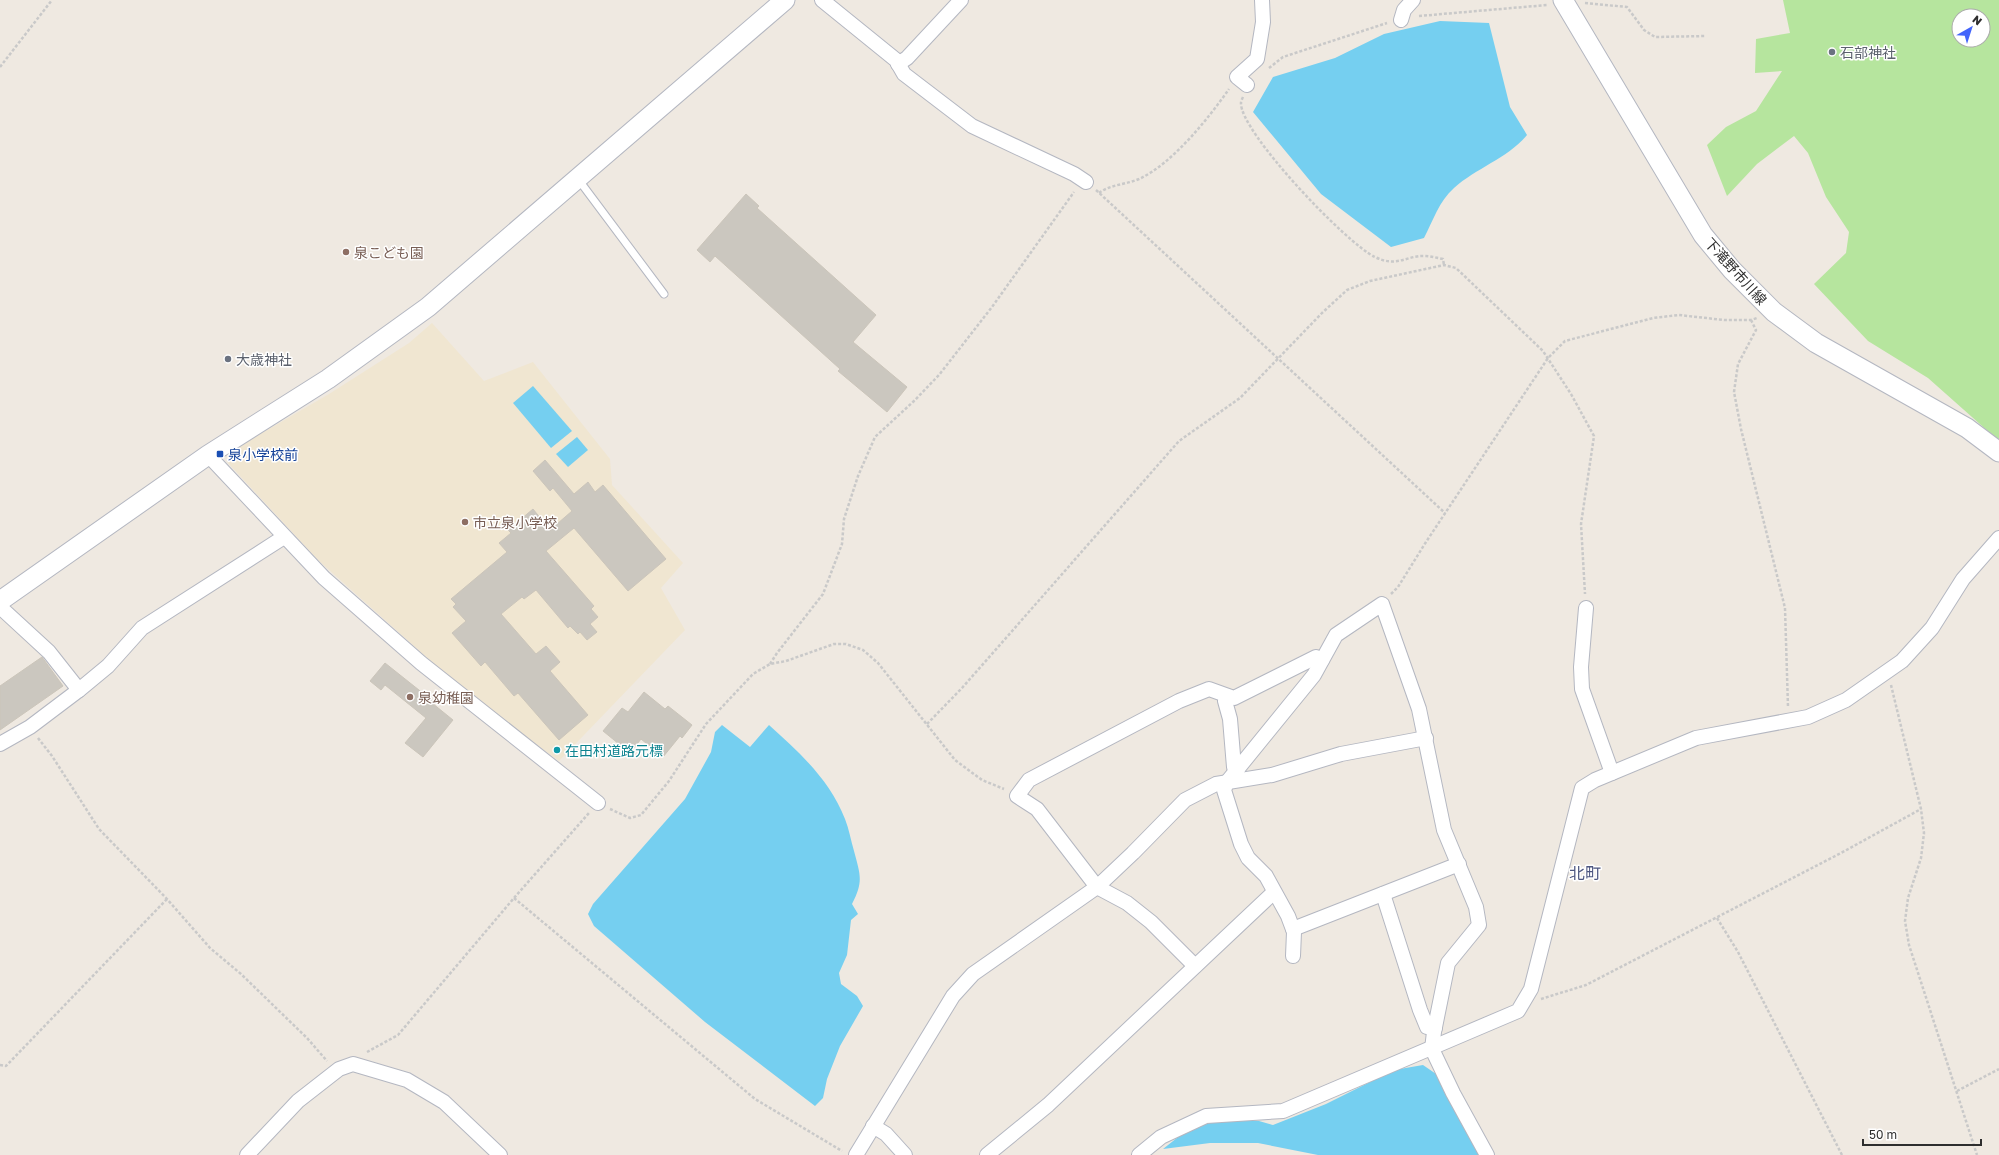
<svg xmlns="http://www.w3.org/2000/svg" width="1999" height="1155" font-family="'Golos Text','Noto Sans JP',sans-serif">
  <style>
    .education { fill: #f0e6d1 }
    .green { fill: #b6e59e; fill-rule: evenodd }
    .water { fill: #75cff0 }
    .building { fill: #cbc7bf; stroke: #cbc5ba }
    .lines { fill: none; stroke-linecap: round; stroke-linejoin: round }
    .lane-casing { stroke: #b4b7c1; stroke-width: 9 }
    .street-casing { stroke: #b4b7c1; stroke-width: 16 }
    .secondary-casing { stroke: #b4b7c1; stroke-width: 21 }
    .path { stroke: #c9c9c9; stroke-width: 2.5; stroke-dasharray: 3 2; stroke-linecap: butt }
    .lane { stroke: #fff; stroke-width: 7 }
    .street { stroke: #fff; stroke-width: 14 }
    .secondary { stroke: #fff; stroke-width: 19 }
    .worship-dot { fill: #6b7280; stroke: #fff; stroke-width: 1.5 }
    .education-dot { fill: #8d6e63; stroke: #fff; stroke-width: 1.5 }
    .transit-dot { fill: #1a4fb4; stroke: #fff; stroke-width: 1.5 }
    .culture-dot { fill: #0f9aa8; stroke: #fff; stroke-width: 1.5 }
    .labels { text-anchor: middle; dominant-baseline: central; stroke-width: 3; stroke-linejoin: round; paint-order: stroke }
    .worship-label { font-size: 14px; fill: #5b616d; stroke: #fff; text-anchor: start }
    .education-label { font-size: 14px; fill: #785e54; stroke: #fff; text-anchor: start }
    .street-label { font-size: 14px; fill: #2e2e2e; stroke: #fff }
    .transit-label { font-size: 14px; fill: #164399; stroke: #fff; text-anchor: start }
    .culture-label { font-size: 14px; fill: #0d838f; stroke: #fff; text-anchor: start }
    .quarter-label { font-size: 16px; fill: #4d5680; stroke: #fff }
  </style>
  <rect width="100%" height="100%" fill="#efe9e1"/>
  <polygon class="education" points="432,323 484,381 533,362 610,459 612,485 683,563 661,588 685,630 559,761 463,692 463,690 318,560 228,463 226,454 329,394 409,343"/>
  <path class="green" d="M1783,0H1999V441L1928,378L1868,341L1814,284L1846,253L1849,232L1826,197L1808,153L1794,136L1757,164L1727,196L1707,145L1726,127L1756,111L1782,71L1755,73L1756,39L1790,33ZM1959,16H1983V40H1959Z"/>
  <g class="water">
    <path d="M1440,21L1489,23L1510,107L1527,135C1508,158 1476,168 1454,188C1439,201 1433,221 1424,238L1391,247L1321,194L1253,112L1273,77L1335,58L1384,34Z"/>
    <polygon points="533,386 572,431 551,448 513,403"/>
    <polygon points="577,437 588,450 568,467 556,454"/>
    <path d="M722,725L750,747L769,725C799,752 830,780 845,819C849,829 851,841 854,851C860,874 864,881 852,904L858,914L851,920L847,955L839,973L841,984L857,996L863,1006L840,1046L827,1079L823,1098L815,1106L705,1022L594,926L588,914L593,904L685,799L711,752L715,732Z"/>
    <polygon points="1423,1065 1439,1076 1479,1155 1318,1155 1258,1143 1210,1143 1163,1149 1187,1130 1220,1120 1259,1121 1273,1125 1326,1104 1394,1070"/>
  </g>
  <g class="building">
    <polygon points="746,194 759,206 757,208 876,315 853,342 907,387 887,412 838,371 840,369 715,256 710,262 697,250"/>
    <polygon points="545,460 574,494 588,482 595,492 603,485 666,559 628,591 574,528 546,551 594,606 591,609 598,617 590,624 597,632 587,640 580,632 578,634 570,626 568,628 536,590 524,599 522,597 501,614 536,654 546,646 560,662 550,671 588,715 559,740 518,693 514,696 485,662 481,666 452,633 466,621 453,607 456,604 451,599 507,552 499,543 511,533 508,530 533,509 550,530 572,511 553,488 550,491 533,471"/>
    <polygon points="42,657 63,686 0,730 0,686"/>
    <polygon points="385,663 434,702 432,703 453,720 423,757 405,743 426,718 385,685 381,690 370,681"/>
    <polygon points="644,692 665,709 668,706 692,725 682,738 680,736 663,757 641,739 630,753 603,731 622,708 628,712"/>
  </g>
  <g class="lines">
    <defs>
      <polyline id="lane" points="578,179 664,294"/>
      <g id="street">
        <polyline points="822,0 896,60 904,74 972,126 1074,174 1086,182"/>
        <polyline points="1401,20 1404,10 1413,0"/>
        <polyline points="898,64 907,58 961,0"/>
        <polyline points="1247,85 1237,77 1257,59 1263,22 1262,0"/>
        <polyline points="208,455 324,578 421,663 598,803"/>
        <polyline points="0,607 49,652 79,690 30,727 0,744"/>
        <polyline points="1586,608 1581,667 1582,689 1612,773"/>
        <polyline points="79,690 108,666 142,628 284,537"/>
        <polyline points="1227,696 1225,701 1230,719 1234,767 1238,769"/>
        <polyline points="1383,894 1420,1010 1427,1027 1435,1028"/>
        <polyline points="1293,929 1459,864"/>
        <polyline points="1293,956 1294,932 1288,916 1266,876 1248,858 1241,844 1224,790 1227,782 1314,675 1336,635 1382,604 1419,709 1444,830 1476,907 1479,925 1448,963 1434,1032 1432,1049 1453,1093 1487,1155"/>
        <polyline points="1195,966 1151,922 1127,903 1097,887 1037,809 1017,796 1029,780 1179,701 1209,689 1234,698 1316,657 1322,660"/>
        <polyline points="873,1126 886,1134 905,1155"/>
        <polyline points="247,1155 298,1101 339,1069 353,1064 407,1080 444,1102 500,1155"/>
        <polyline points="856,1155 953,996 973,974 1097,887 1133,853 1185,800 1216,784 1272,775 1341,754 1426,738"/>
        <polyline points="987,1155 1048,1105 1274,892"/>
        <polyline points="1139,1155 1161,1137 1206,1116 1283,1111 1518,1011 1531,989 1582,788 1595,780 1696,738 1808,717 1846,700 1902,661 1932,628 1963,579 1999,538"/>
      </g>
      <g id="secondary">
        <polyline points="1563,0 1703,235 1732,270 1774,312 1816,343 1967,428 1999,452"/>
        <polyline points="0,601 208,455 328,379 428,307 785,0"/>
      </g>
    </defs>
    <use href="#lane" class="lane-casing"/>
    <use href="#street" class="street-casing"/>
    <use href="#secondary" class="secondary-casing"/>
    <g class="path">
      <polyline points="1585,3 1627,7 1644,30 1655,37 1706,36"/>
      <polyline points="1419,16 1547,5"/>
      <polyline points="0,67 52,0"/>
      <polyline points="1269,68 1283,57 1387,23"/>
      <path d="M1243,97C1242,99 1241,101 1241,103C1240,132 1347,244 1375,257C1397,268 1407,255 1425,256C1431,256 1437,258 1443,259L1444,265"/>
      <polyline points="1096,190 1445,513"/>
      <path d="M1099,193C1111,184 1125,185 1139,179C1172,164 1208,119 1229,89"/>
      <polyline points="1751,320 1756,330 1738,364 1734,392 1741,429 1785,608 1788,707"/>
      <polyline points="1391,594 1398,587 1426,542 1548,358 1565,341 1653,318 1679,315 1724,320 1751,320 1757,318"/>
      <polyline points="770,664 777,653 823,594 842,544 844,519 858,476 875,437 914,401 939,375 992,307 1074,192"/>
      <polyline points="1891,685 1921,809 1924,833 1921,858 1908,898 1905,921 1909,945 1977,1155"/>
      <polyline points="927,724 962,688 1179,441 1240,398 1322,313 1347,290 1370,281 1444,265 1456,268 1543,351 1571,394 1594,436 1581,524 1585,594"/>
      <polyline points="38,738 52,756 99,829 167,899 210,948 241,974 307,1038 327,1061"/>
      <polyline points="610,809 630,818 641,815 669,781 706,724 753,674 770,664 786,661 834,644 846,644 863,650 878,663 955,760 982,780 1004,789"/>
      <polyline points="514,898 755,1099 842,1151"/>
      <polyline points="1717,918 1738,952 1842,1155"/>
      <polyline points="1541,999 1586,985 1841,853 1921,809"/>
      <polyline points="367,1052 398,1035 514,898 589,813"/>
      <polyline points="0,1065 6,1066 167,899"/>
      <polyline points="1957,1091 1999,1069"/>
    </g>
    <use href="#lane" class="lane"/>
    <use href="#street" class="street"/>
    <use href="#secondary" class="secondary"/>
  </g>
  <g class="worship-dot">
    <circle cx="1832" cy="52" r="4"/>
    <circle cx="228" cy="359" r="4"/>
  </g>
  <g class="education-dot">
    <circle cx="346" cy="252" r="4"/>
    <circle cx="465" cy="522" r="4"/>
    <circle cx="410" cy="697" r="4"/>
  </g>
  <rect class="transit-dot" x="216" y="450" width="8" height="8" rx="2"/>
  <circle class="culture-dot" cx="557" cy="750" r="4"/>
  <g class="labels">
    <g class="worship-label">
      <text x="1840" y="52">石部神社</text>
      <text x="236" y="359">大歳神社</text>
    </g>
    <g class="education-label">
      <text x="354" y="252">泉こども園</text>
      <text x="473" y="522">市立泉小学校</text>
      <text x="418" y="697">泉幼稚園</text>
    </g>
    <g class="street-label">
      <text transform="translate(1736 271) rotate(48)">下滝野市川線</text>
    </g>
    <g class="transit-label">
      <text x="228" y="454">泉小学校前</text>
    </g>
    <g class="culture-label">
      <text x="565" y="750">在田村道路元標</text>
    </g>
    <g class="quarter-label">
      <text x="1585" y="873">北町</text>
    </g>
  </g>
  <g transform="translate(1971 28) rotate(39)"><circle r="19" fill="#ffffff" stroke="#ababab"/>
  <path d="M0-3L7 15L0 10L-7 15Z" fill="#4264fb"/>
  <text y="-6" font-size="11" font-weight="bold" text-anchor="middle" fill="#2e2e2e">N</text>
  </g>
  <path d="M1863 1139v6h118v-6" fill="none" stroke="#2e2e2e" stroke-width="2"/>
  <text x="1869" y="1139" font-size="12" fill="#2e2e2e" stroke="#ffffff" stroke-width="3" paint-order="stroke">50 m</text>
</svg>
